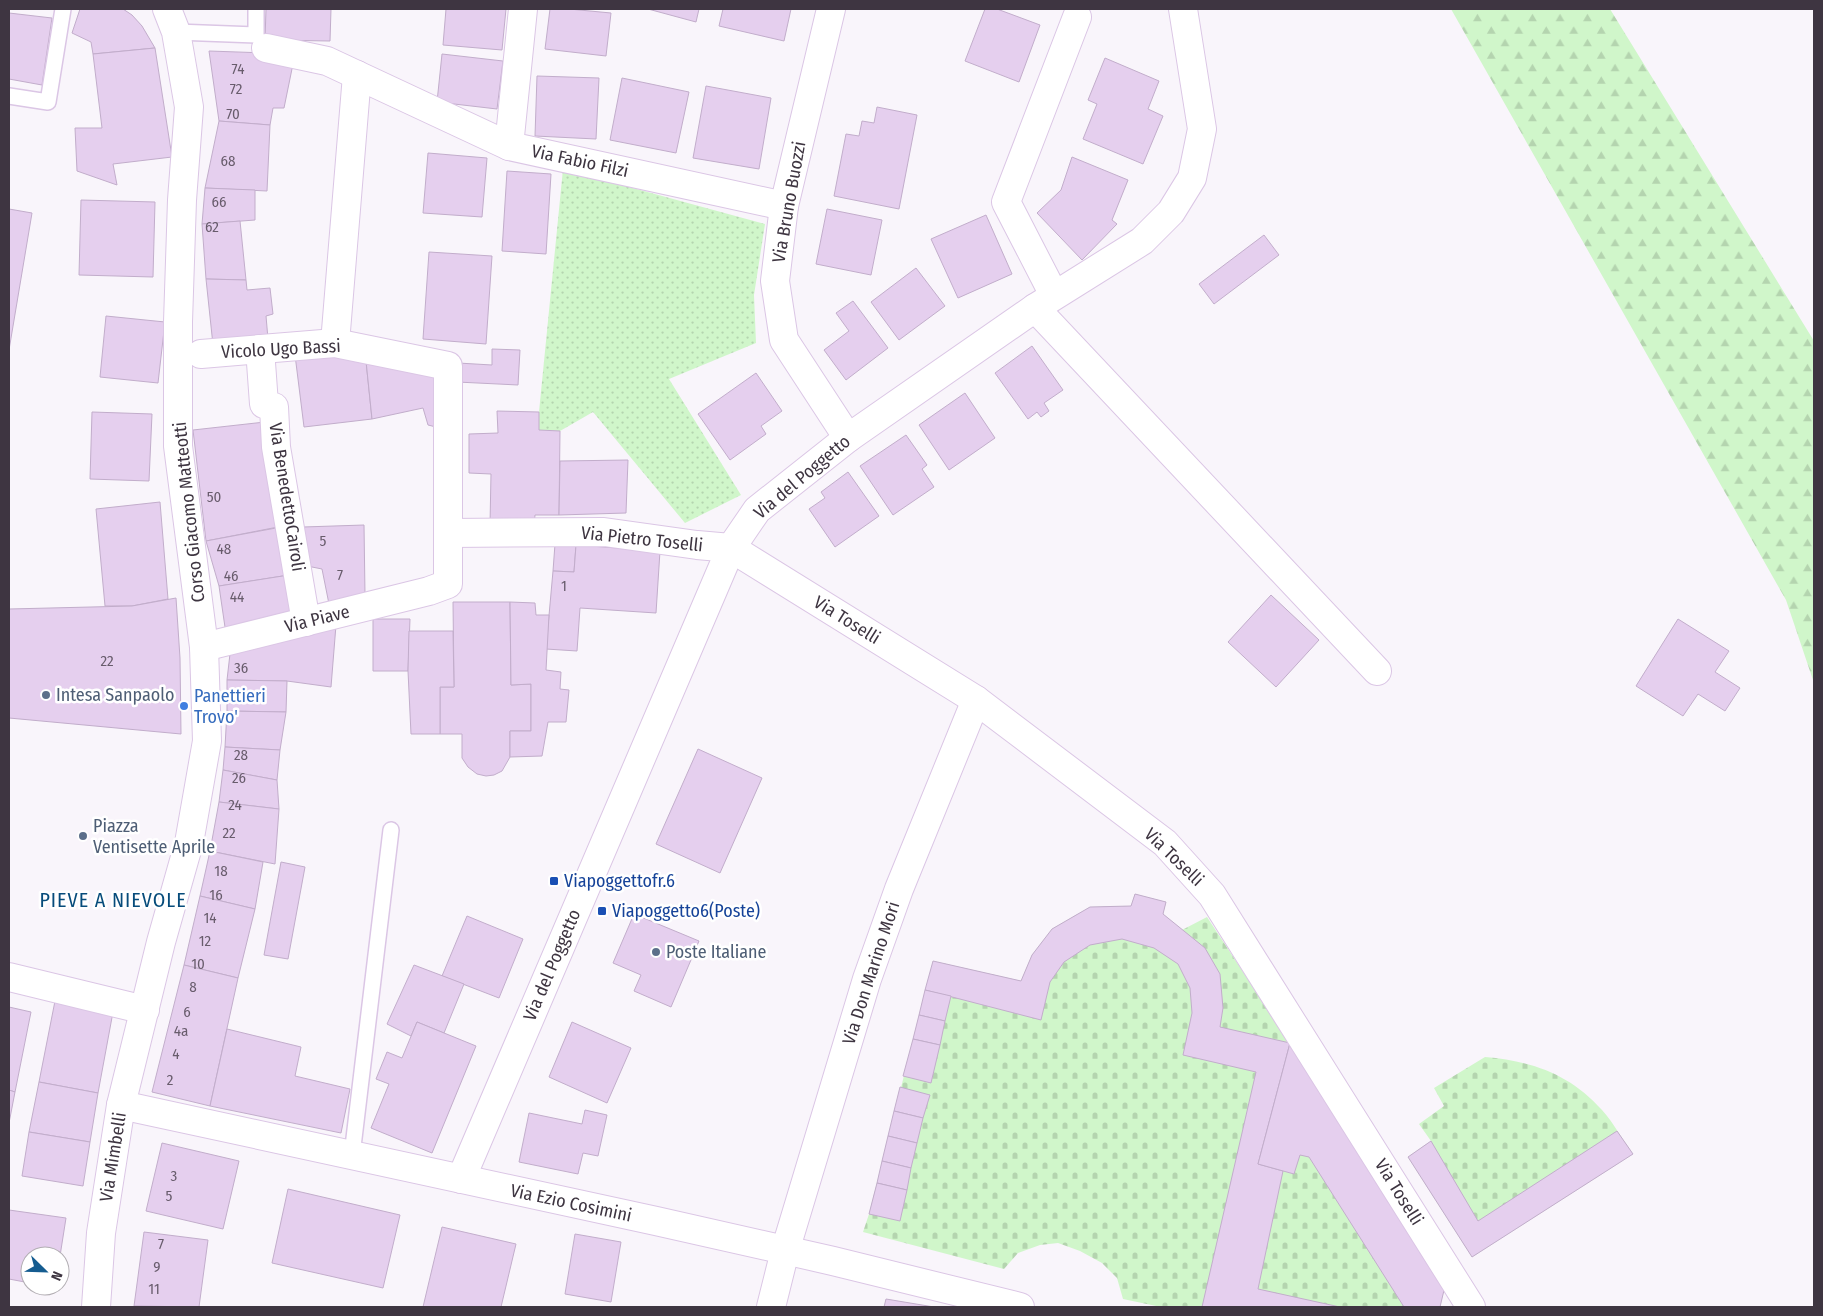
<svg xmlns="http://www.w3.org/2000/svg" width="1823" height="1316" font-family="'Fira Sans Condensed',sans-serif">
  <style>
    .forest { fill: url(#forest-firs) }
    .cemetery { fill: url(#cemetery-stones) }
    .park { fill: url(#park-dots) }
    .building { fill: #e5cfee; stroke: #c2adcb }
    .lines { fill: none; stroke-linecap: round; stroke-linejoin: round }
    .service-casing { stroke: #dbc6e5; stroke-width: 18 }
    .minor-casing { stroke: #dbc6e5; stroke-width: 30 }
    .secondary-casing { stroke: #dbc6e5; stroke-width: 30 }
    .service { stroke: #fff; stroke-width: 15 }
    .minor { stroke: #fff; stroke-width: 28 }
    .secondary { stroke: #fff; stroke-width: 28 }
    .service-dot { fill: #5c6f8a; stroke: #fff; stroke-width: 2 }
    .shop-dot { fill: #3f7fe0; stroke: #fff; stroke-width: 2 }
    .transit-dot { fill: #1a4fb4; stroke: #fff; stroke-width: 2 }
    .labels { text-anchor: middle; dominant-baseline: central; stroke-width: 5; stroke-linejoin: round; paint-order: stroke }
    .number-label { font-size: 15px; fill: #685c6c }
    .street-label { font-size: 18px; fill: #3e3541; stroke: #fff }
    .service-label { font-size: 18px; fill: #4e5e75; stroke: #fff; text-anchor: start }
    .shop-label { font-size: 18px; fill: #366cbe; stroke: #fff; text-anchor: start }
    .transit-label { font-size: 18px; fill: #164399; stroke: #fff; text-anchor: start }
    .quarter-label { font-size: 20px; letter-spacing: 1px; fill: #074c7b; stroke: #fff }
  </style>
  <defs>
    <pattern id="forest-firs" width="22" height="20" patternUnits="userSpaceOnUse" patternTransform="scale(1.25)"><rect width="22" height="20" fill="#d0f6ca"/><path d="M5 1l3.5 6h-7zM16 11l3.5 6h-7z" fill="#b4d4af"/></pattern>
    <pattern id="cemetery-stones" width="16" height="16" patternUnits="userSpaceOnUse" patternTransform="scale(1.25)"><rect width="16" height="16" fill="#d0f6ca"/><path d="M2 7V4a2 2 0 0 1 4 0v3zM10 15v-3a2 2 0 0 1 4 0v3z" fill="#b4d4af"/></pattern>
    <pattern id="park-dots" width="8" height="8" patternUnits="userSpaceOnUse" patternTransform="scale(1.25)"><rect width="8" height="8" fill="#d0f6ca"/><path d="M2 2h.1M6 6h.1" fill="none" stroke="#b4d4af" stroke-width="1.8" stroke-linecap="round"/></pattern>
  </defs>
  <rect width="100%" height="100%" fill="#f9f5fb"/>
  <polygon class="forest" points="1451,9 1610,9 1814,341 1814,683 1786,600"/>
  <g class="cemetery">
    <polygon points="1135,894 1166,902 1163,914 1182,930 1207,917 1290,1043 1445,1286 1440,1307 1161,1307 1123,1299 1117,1278 1102,1263 1080,1251 1058,1243 1040,1245 1018,1253 1004,1269 863,1232 869,1214 933,961 1021,981 1032,955 1052,929 1090,907 1131,906"/>
    <path d="M1485,1057C1532,1061 1570,1074 1602,1110C1613,1122 1622,1139 1633,1154L1472,1257L1408,1157L1431,1141L1419,1124L1444,1106L1434,1088Z"/>
  </g>
  <polygon class="park" points="563,169 765,224 754,295 756,343 669,379 741,495 685,523 593,412 560,431 539,430 539,412"/>
  <g class="building">
    <polygon points="80,9 123,9 132,15 142,26 155,48 93,54 91,42 72,33"/>
    <polygon points="266,9 331,9 330,41 265,40"/>
    <polygon points="446,9 506,9 502,50 443,45"/>
    <polygon points="550,9 569,9 611,13 606,56 545,49"/>
    <polygon points="648,9 699,9 696,22"/>
    <polygon points="723,9 791,9 784,41 719,26"/>
    <polygon points="985,9 997,9 1040,25 1019,82 965,61"/>
    <polygon points="9,13 52,18 42,85 9,79"/>
    <polygon points="155,48 172,157 113,164 117,185 77,171 75,128 102,128 93,54"/>
    <polygon points="209,51 266,53 294,59 284,108 273,108 270,125 219,121"/>
    <polygon points="442,54 503,61 497,109 437,102"/>
    <polygon points="1105,58 1159,81 1148,109 1163,116 1143,164 1083,139 1097,104 1088,100"/>
    <polygon points="537,76 599,78 596,139 535,136"/>
    <polygon points="622,78 689,92 676,153 610,140"/>
    <polygon points="706,86 771,98 759,169 693,158"/>
    <polygon points="877,107 917,115 899,209 834,196 846,134 859,136 862,121 874,123"/>
    <polygon points="219,121 270,125 267,191 205,188"/>
    <polygon points="428,153 487,158 482,217 423,213"/>
    <polygon points="1072,157 1128,180 1112,220 1117,224 1082,260 1037,213 1061,190"/>
    <polygon points="507,171 551,174 546,254 502,251"/>
    <polygon points="205,188 255,190 255,220 202,224"/>
    <polygon points="81,200 155,202 153,277 79,275"/>
    <polygon points="9,209 32,213 9,350"/>
    <polygon points="827,209 882,220 871,275 816,264"/>
    <polygon points="986,215 1012,274 958,298 931,239"/>
    <polygon points="240,221 246,280 206,279 202,224"/>
    <polygon points="1264,235 1279,255 1214,304 1199,284"/>
    <polygon points="429,252 492,256 486,344 423,339"/>
    <polygon points="916,268 945,306 899,340 871,302"/>
    <polygon points="206,279 246,280 247,290 270,288 273,314 266,316 268,339 213,345"/>
    <polygon points="853,301 888,348 846,380 824,350 849,331 836,313"/>
    <polygon points="106,316 165,322 158,383 100,377"/>
    <polygon points="1032,346 1063,390 1044,403 1049,411 1041,417 1037,412 1028,419 995,373"/>
    <polygon points="492,349 520,350 518,385 457,382 458,363 492,365"/>
    <polygon points="332,353 366,361 372,419 304,427 295,355"/>
    <polygon points="366,361 444,376 440,428 428,425 423,408 372,419"/>
    <polygon points="756,373 782,411 761,426 766,434 730,460 698,414"/>
    <polygon points="965,393 995,438 949,470 919,425"/>
    <polygon points="497,411 539,412 539,430 560,431 559,515 535,515 534,527 490,525 491,474 469,473 469,434 498,433"/>
    <polygon points="92,412 152,414 149,481 90,479"/>
    <polygon points="265,422 283,526 206,541 193,430"/>
    <polygon points="906,435 927,465 922,469 934,487 893,515 860,466"/>
    <polygon points="628,460 626,513 559,515 560,461"/>
    <polygon points="848,472 879,516 835,547 809,509 825,498 821,492"/>
    <polygon points="160,502 168,599 132,606 105,606 96,509"/>
    <polygon points="364,525 365,595 329,604 322,569 307,566 303,527"/>
    <polygon points="276,528 289,575 219,586 206,541"/>
    <polygon points="555,544 576,545 574,572 553,571"/>
    <polygon points="576,545 660,551 656,613 580,608 577,651 546,649 553,571 574,572"/>
    <polygon points="289,575 296,621 226,634 219,586"/>
    <polygon points="1271,595 1319,640 1276,687 1228,642"/>
    <polygon points="176,598 180,658 181,734 9,718 9,609 132,606"/>
    <polygon points="453,602 510,602 511,685 531,684 531,731 510,731 510,757 502,771 494,775 486,776 477,774 468,767 462,758 462,734 440,734 440,687 454,687"/>
    <polygon points="510,602 535,603 536,615 549,615 546,670 561,672 560,689 569,690 566,722 548,722 542,756 510,757 510,731 531,731 531,684 511,685"/>
    <polygon points="373,619 410,619 408,671 373,671"/>
    <polygon points="1678,619 1729,651 1715,672 1740,688 1725,711 1698,694 1683,716 1636,686"/>
    <polygon points="336,625 331,687 287,681 227,680 231,645"/>
    <polygon points="409,631 453,631 454,687 440,687 440,734 411,734 408,671"/>
    <polygon points="227,680 287,681 286,712 227,711"/>
    <polygon points="227,711 286,712 280,750 225,747"/>
    <polygon points="225,747 280,750 277,780 223,770"/>
    <polygon points="698,749 762,778 720,873 656,844"/>
    <polygon points="223,770 277,780 279,809 219,802"/>
    <polygon points="219,802 279,809 275,864 210,851"/>
    <polygon points="210,851 263,862 255,909 200,896"/>
    <polygon points="281,862 305,867 288,959 264,955"/>
    <polygon points="1135,894 1166,902 1163,914 1205,948 1220,974 1223,1008 1220,1027 1290,1043 1258,1164 1283,1171 1258,1289 1340,1307 1202,1307 1256,1072 1183,1055 1192,1013 1190,988 1178,964 1154,948 1122,939 1090,945 1064,962 1050,982 1041,1020 925,990 933,961 1021,981 1032,955 1052,929 1090,907 1131,906"/>
    <polygon points="200,896 255,909 238,978 184,965"/>
    <polygon points="634,914 699,941 671,1007 634,991 641,975 613,963"/>
    <polygon points="467,916 523,939 499,998 442,976"/>
    <polygon points="184,965 238,978 210,1106 152,1092"/>
    <polygon points="414,965 464,984 444,1033 417,1022 411,1036 387,1024"/>
    <polygon points="925,990 951,996 945,1021 919,1015"/>
    <polygon points="55,1001 113,1012 98,1093 39,1082"/>
    <polygon points="9,1007 31,1012 15,1092 9,1090"/>
    <polygon points="919,1015 945,1021 940,1045 913,1039"/>
    <polygon points="417,1022 476,1046 432,1153 371,1128 389,1084 376,1079 387,1052 402,1058"/>
    <polygon points="572,1022 631,1048 607,1103 549,1077"/>
    <polygon points="227,1029 301,1047 295,1076 350,1089 341,1133 210,1106"/>
    <polygon points="913,1039 940,1045 931,1083 903,1076"/>
    <polygon points="1290,1043 1445,1286 1440,1307 1404,1307 1309,1157 1300,1155 1294,1174 1258,1164"/>
    <polygon points="39,1082 98,1093 90,1142 29,1132"/>
    <polygon points="900,1087 930,1095 923,1118 894,1111"/>
    <polygon points="9,1090 15,1092 9,1123"/>
    <polygon points="585,1110 607,1115 598,1156 583,1153 578,1174 519,1162 529,1113 582,1124"/>
    <polygon points="894,1111 923,1118 917,1143 888,1136"/>
    <polygon points="1617,1131 1633,1154 1472,1257 1408,1157 1431,1141 1478,1221"/>
    <polygon points="29,1132 90,1142 83,1186 22,1176"/>
    <polygon points="888,1136 917,1143 911,1168 882,1161"/>
    <polygon points="162,1143 239,1161 223,1229 146,1211"/>
    <polygon points="882,1161 911,1168 907,1190 877,1183"/>
    <polygon points="877,1183 907,1190 900,1221 869,1214"/>
    <polygon points="288,1189 400,1215 383,1288 272,1263"/>
    <polygon points="9,1210 66,1218 60,1256 30,1256 30,1283 9,1279"/>
    <polygon points="442,1227 516,1244 501,1307 423,1307"/>
    <polygon points="144,1232 208,1240 199,1307 134,1306"/>
    <polygon points="575,1234 621,1242 611,1302 565,1294"/>
    <polygon points="886,1299 934,1307 884,1307"/>
  </g>
  <g class="lines">
    <defs>
      <g id="service">
        <polyline points="176,32 256,35 256,9"/>
        <polyline points="9,96 48,102 63,9"/>
        <polyline points="352,1155 391,830"/>
      </g>
      <g id="minor">
        <polyline points="523,9 509,146 784,206"/>
        <polyline points="831,9 784,206 775,281 784,340 848,438"/>
        <polyline points="266,48 327,61 509,146"/>
        <polyline points="1054,295 1006,202 1077,17"/>
        <polyline points="1035,308 1377,671"/>
        <polyline points="335,343 357,75"/>
        <polyline points="260,349 264,404 274,407 276,447 306,622"/>
        <polyline points="201,354 335,343 448,366 448,584 429,591 204,647"/>
        <polyline points="449,533 604,532 697,545 731,548 976,700 1165,843 1212,895 1471,1307"/>
        <polyline points="9,977 145,1010"/>
        <polyline points="121,1105 656,1221 833,1261 1020,1307"/>
        <polyline points="461,1179 731,548 757,510 848,438 1035,308 1142,241 1171,212 1192,178 1202,129 1183,9"/>
        <polyline points="771,1307 785,1251 867,979 899,889 976,700"/>
      </g>
      <polyline id="secondary" points="96,1307 101,1233 121,1105 161,942 189,843 207,741 204,647 178,446 178,322 182,200 189,107 176,32 167,9"/>
    </defs>
    <use href="#service" class="service-casing"/>
    <use href="#minor" class="minor-casing"/>
    <use href="#secondary" class="secondary-casing"/>
    <use href="#service" class="service"/>
    <use href="#minor" class="minor"/>
    <use href="#secondary" class="secondary"/>
  </g>
  <g class="service-dot">
    <circle cx="46" cy="695" r="5"/>
    <circle cx="83" cy="836" r="5"/>
    <circle cx="656" cy="952" r="5"/>
  </g>
  <circle class="shop-dot" cx="184" cy="706" r="5"/>
  <g class="transit-dot">
    <rect x="549" y="876" width="10" height="10" rx="2.5"/>
    <rect x="597" y="906" width="10" height="10" rx="2.5"/>
  </g>
  <g class="labels">
    <g class="number-label">
      <text x="238" y="69">74</text>
      <text x="236" y="89">72</text>
      <text x="233" y="114">70</text>
      <text x="228" y="161">68</text>
      <text x="219" y="202">66</text>
      <text x="212" y="227">62</text>
      <text x="214" y="497">50</text>
      <text x="323" y="541">5</text>
      <text x="224" y="549">48</text>
      <text x="340" y="575">7</text>
      <text x="231" y="576">46</text>
      <text x="564" y="586">1</text>
      <text x="237" y="597">44</text>
      <text x="107" y="661">22</text>
      <text x="241" y="668">36</text>
      <text x="241" y="755">28</text>
      <text x="239" y="778">26</text>
      <text x="235" y="805">24</text>
      <text x="229" y="833">22</text>
      <text x="221" y="871">18</text>
      <text x="216" y="895">16</text>
      <text x="210" y="918">14</text>
      <text x="205" y="941">12</text>
      <text x="198" y="964">10</text>
      <text x="193" y="987">8</text>
      <text x="187" y="1012">6</text>
      <text x="181" y="1031">4a</text>
      <text x="176" y="1054">4</text>
      <text x="170" y="1080">2</text>
      <text x="174" y="1176">3</text>
      <text x="169" y="1196">5</text>
      <text x="161" y="1244">7</text>
      <text x="157" y="1267">9</text>
      <text x="154" y="1289">11</text>
    </g>
    <g class="street-label">
      <text transform="translate(580 161) rotate(12)">Via Fabio Filzi</text>
      <text transform="translate(789 202) rotate(-80)">Via Bruno Buozzi</text>
      <text transform="translate(281 349) rotate(-3)">Vicolo Ugo Bassi</text>
      <text transform="translate(802 477) rotate(-40)">Via del Poggetto</text>
      <text transform="translate(287 497) rotate(81)">Via BenedettoCairoli</text>
      <text transform="translate(189 512) rotate(-96)">Corso Giacomo Matteotti</text>
      <text transform="translate(642 539) rotate(6)">Via Pietro Toselli</text>
      <text transform="translate(317 619) rotate(-14)">Via Piave</text>
      <text transform="translate(847 620) rotate(32)">Via Toselli</text>
      <text transform="translate(1174 857) rotate(44)">Via Toselli</text>
      <text transform="translate(552 965) rotate(-67)">Via del Poggetto</text>
      <text transform="translate(871 973) rotate(-72)">Via Don Marino Mori</text>
      <text transform="translate(113 1157) rotate(-81)">Via Mimbelli</text>
      <text transform="translate(1399 1192) rotate(58)">Via Toselli</text>
      <text transform="translate(571 1203) rotate(12)">Via Ezio Cosimini</text>
    </g>
    <g class="service-label">
      <text x="56" y="695">Intesa Sanpaolo</text>
      <text x="93" y="826">Piazza<tspan x="93" dy="21">Ventisette Aprile</tspan></text>
      <text x="666" y="952">Poste Italiane</text>
    </g>
    <g class="shop-label">
      <text x="194" y="696">Panettieri<tspan x="194" dy="21">Trovo'</tspan></text>
    </g>
    <g class="transit-label">
      <text x="564" y="881">Viapoggettofr.6</text>
      <text x="612" y="911">Viapoggetto6(Poste)</text>
    </g>
    <g class="quarter-label">
      <text x="113" y="900">PIEVE A NIEVOLE</text>
    </g>
  </g>
  <rect width="1823" height="1316" fill="none" stroke="#3e3541" stroke-width="20"/>
  <g transform="translate(45 1271) rotate(113)"><circle r="24" fill="#ffffff" stroke="#b2aeb3"/>
  <path d="M0-4L9 19L0 12L-9 19Z" fill="#155c90"/>
  <text y="-8" font-size="14" font-weight="bold" text-anchor="middle" fill="#3e3541">N</text>
  </g>
</svg>
